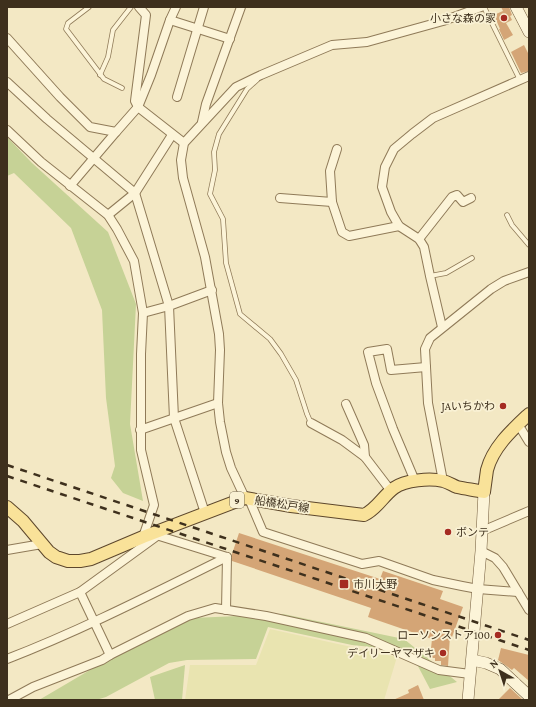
<svg xmlns="http://www.w3.org/2000/svg" width="536" height="707" font-family="'Crimson Pro','Noto Sans JP',serif">
  <style>
    .farmland { fill: #e9e4b0 }
    .green { fill: #c6d296 }
    .building { fill: #d4a576 }
    .lines { fill: none; stroke-linecap: round; stroke-linejoin: round }
    .lane-casing { stroke: #8f7a58; stroke-width: 5.5 }
    .street-casing { stroke: #8f7a58; stroke-width: 10 }
    .secondary-casing { stroke: #715a3b; stroke-width: 12 }
    .primary-casing { stroke: #5d472c; stroke-width: 14 }
    .lane { stroke: #fcf4d8; stroke-width: 4 }
    .street { stroke: #fcf4d8; stroke-width: 8 }
    .secondary { stroke: #fcf4d8; stroke-width: 11 }
    .primary { stroke: #f9e299; stroke-width: 12 }
    .rail { stroke: #3e301d; stroke-width: 2.5; stroke-dasharray: 7 7; stroke-linecap: butt }
    .poi-dot { fill: #a52b22; stroke: #f9f1d4; stroke-width: 1.5 }
    .labels { text-anchor: middle; dominant-baseline: central; stroke-width: 3.5; stroke-linejoin: round; paint-order: stroke }
    .shield { fill: #f9f1d4; stroke: #766a54; stroke-width: 1 }
    .shield-label { font-size: 10px; font-weight: bold; fill: #3e301d }
    .poi-label { font-size: 11px; fill: #3e301d; stroke: #f9f1d4; text-anchor: end }
    .street-label { font-size: 11px; fill: #3e301d; stroke: #f9f1d4 }
  </style>
  <rect width="100%" height="100%" fill="#f3e8c4"/>
  <polygon class="farmland" points="270,629 397,657 384,700 185,700 190,665 256,665"/>
  <g class="green">
    <polygon points="7,137 32,163 108,232 136,304 130,424 143,501 123,493 111,478 115,466 106,398 102,310 71,228 14,173 7,176"/>
    <polygon points="283,614 404,639 457,682 430,689 410,651 352,645 268,627 256,659 187,660 169,663 106,697 96,700 39,700 112,657 192,618"/>
    <polygon points="185,665 182,700 155,700 150,677"/>
  </g>
  <g class="building">
    <polygon points="501,7 509,7 512,15 510,16 512,20 506,23 513,35 504,40 499,29 500,29 495,17 497,16 496,14 503,11"/>
    <polygon points="524,45 529,55 529,71 521,73 511,52"/>
    <polygon points="239,533 380,579 383,571 443,591 440,599 463,607 452,637 450,636 448,666 441,665 441,661 435,661 435,658 430,658 432,639 368,617 371,608 232,561 232,554"/>
    <polygon points="501,648 529,655 529,681 514,668 512,670 498,660"/>
    <polygon points="418,685 424,700 393,700 409,693 408,690"/>
    <polygon points="510,688 523,700 498,700"/>
  </g>
  <g class="lines">
    <defs>
      <g id="lane">
        <polyline points="89,7 68,23 66,29 104,79 122,88"/>
        <polyline points="484,7 520,80"/>
        <polyline points="100,75 108,57 113,30 131,7"/>
        <polyline points="257,80 247,89 219,134 214,152 215,170 210,194 223,219 226,263 240,314 270,339 281,354 296,380 307,414 311,423"/>
        <polyline points="507,215 512,225 529,245"/>
        <polyline points="430,276 446,273 472,258"/>
      </g>
      <g id="street">
        <polyline points="139,7 146,15 136,93 135,101 138,107 184,143"/>
        <polyline points="170,20 230,39"/>
        <polyline points="7,38 60,97 90,127 116,132 138,107 151,75 170,20 176,7"/>
        <polyline points="7,82 47,119 135,193 169,306 174,418 205,513"/>
        <polyline points="177,97 204,7"/>
        <polyline points="202,122 206,104 241,7"/>
        <polyline points="7,130 41,162 108,215 117,229 134,261 143,313 141,354 141,450 154,505 143,537"/>
        <polyline points="337,149 330,171 332,202 342,232 349,236 399,226"/>
        <polyline points="70,186 116,132"/>
        <polyline points="280,198 332,202"/>
        <polyline points="108,215 135,193 172,135"/>
        <polyline points="419,239 452,197 457,195 463,202 471,198"/>
        <polyline points="143,313 169,306 212,290"/>
        <polyline points="442,327 430,276 424,247 419,239 399,226 391,212 382,187 385,167 394,149 412,134 433,118 529,76"/>
        <polyline points="346,404 364,445 365,457"/>
        <polyline points="311,423 342,440 365,457 391,491"/>
        <polyline points="518,424 529,442"/>
        <polyline points="140,430 218,403"/>
        <polyline points="415,481 393,429 376,383 368,352 387,349 391,370 426,367"/>
        <polyline points="443,481 428,403 425,349 430,338 491,289 504,281 529,272"/>
        <polyline points="245,498 231,468 226,452 220,422 218,403 220,350 219,334 205,257 183,178 181,160 184,143 236,87 261,75 332,45 367,42 443,21 481,7"/>
        <polyline points="249,499 263,532 362,564 379,561 433,580 462,586 478,589 518,592"/>
        <polyline points="482,531 529,511"/>
        <polyline points="153,534 227,557 226,610"/>
        <polyline points="7,550 42,544"/>
        <polyline points="481,551 495,558 503,567 529,610"/>
        <polyline points="80,592 110,655 188,616 215,608 266,616 366,638 439,670 470,674"/>
        <polyline points="7,624 80,592 157,536"/>
        <path d="M7,659C82,630 154,593 227,557"/>
        <polyline points="9,700 33,687 102,660 110,655"/>
      </g>
      <g id="secondary">
        <polyline points="516,7 529,32"/>
        <polyline points="472,660 486,663 500,669 529,696"/>
        <polyline points="468,700 481,551 484,492"/>
      </g>
      <path id="primary" d="M7,507L23,521L49,552L56,557L68,561H80L91,559L143,537L245,498L291,506L364,515C377,509 383,496 394,488C405,480 430,478 443,481C448,482 452,485 457,487C466,489 475,490 484,492C485,485 486,477 487,470C493,447 512,430 529,414"/>
    </defs>
    <use href="#lane" class="lane-casing"/>
    <use href="#street" class="street-casing"/>
    <use href="#secondary" class="secondary-casing"/>
    <use href="#primary" class="primary-casing"/>
    <use href="#lane" class="lane"/>
    <use href="#street" class="street"/>
    <use href="#secondary" class="secondary"/>
    <use href="#primary" class="primary"/>
    <g class="rail">
      <polyline points="7,465 529,640"/>
      <polyline points="7,476 529,650"/>
    </g>
  </g>
  <g class="poi-dot">
    <circle cx="504" cy="18" r="4"/>
    <circle cx="503" cy="406" r="4"/>
    <circle cx="448" cy="532" r="4"/>
    <rect x="339" y="579" width="10" height="10" rx="2"/>
    <circle cx="498" cy="635" r="4"/>
    <circle cx="443" cy="653" r="4"/>
  </g>
  <g class="labels">
    <rect class="shield" x="230" y="492" width="14" height="16" rx="3"/>
    <g class="shield-label">
      <text x="237" y="500">9</text>
    </g>
    <g class="poi-label">
      <text x="496" y="18">小さな森の家</text>
      <text x="495" y="406">JAいちかわ</text>
      <text x="456" y="532" text-anchor="start">ボンテ</text>
      <text x="353" y="584" text-anchor="start">市川大野</text>
      <text x="490" y="635">ローソンストア100</text>
      <text x="435" y="653">デイリーヤマザキ</text>
    </g>
    <g class="street-label">
      <text transform="translate(282 504) rotate(9)">船橋松戸線</text>
    </g>
  </g>
  <rect width="536" height="707" fill="none" stroke="#3e301d" stroke-width="16"/>
  <g transform="translate(500 671) rotate(321)" stroke="#f9f1d4" stroke-width="3" paint-order="stroke">
  <path d="M0-3L7 15L0 10L-7 15Z" fill="#3e301d"/>
  <text y="-6" font-size="11" font-weight="bold" text-anchor="middle" fill="#3e301d">N</text>
  </g>
</svg>
